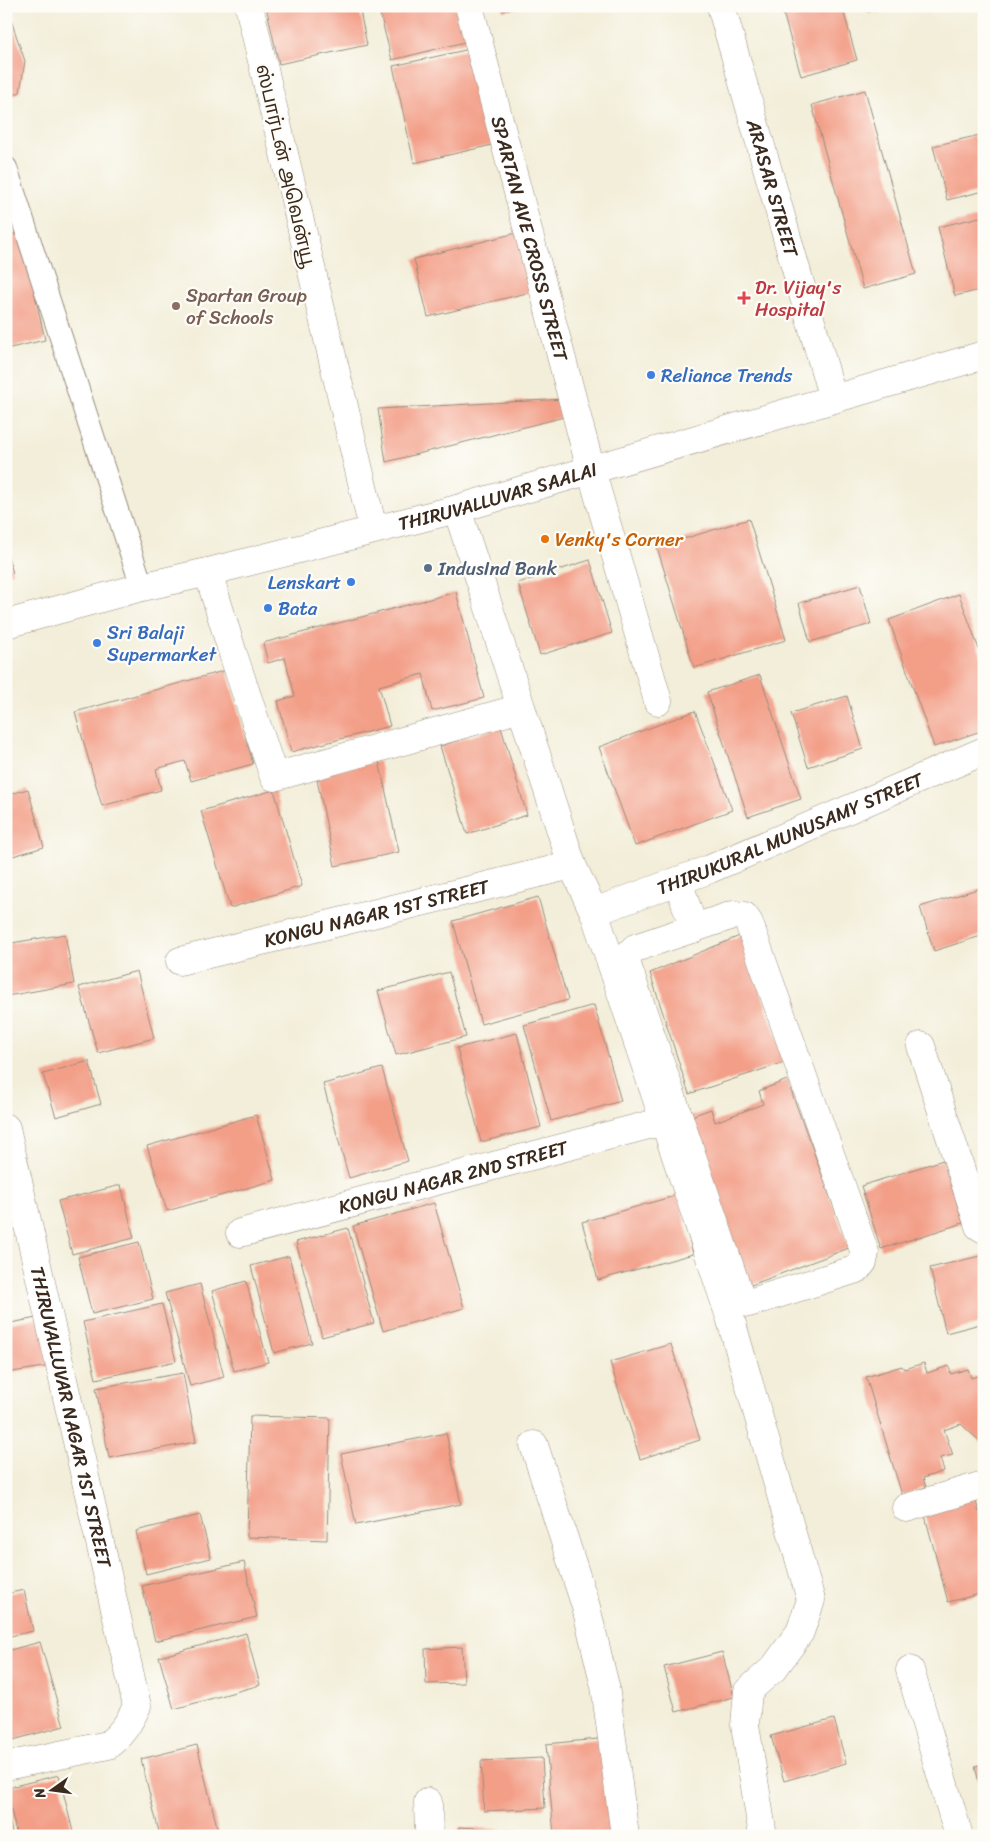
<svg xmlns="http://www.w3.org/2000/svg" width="990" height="1842" font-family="Sriracha,'Noto Sans Tamil',sans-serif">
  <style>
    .building { fill: #f39f88 }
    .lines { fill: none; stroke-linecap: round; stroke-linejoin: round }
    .service-casing { stroke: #978c7c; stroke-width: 24 }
    .minor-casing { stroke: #978c7c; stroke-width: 29 }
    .tertiary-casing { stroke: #978c7c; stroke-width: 29 }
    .service { stroke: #fff; stroke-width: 22 }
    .minor { stroke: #fff; stroke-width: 28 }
    .tertiary { stroke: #fff; stroke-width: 28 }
    .health-dot { fill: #e0444e; stroke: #fdfcf7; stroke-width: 2 }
    .education-dot { fill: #8d6e63; stroke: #fdfcf7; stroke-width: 2 }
    .shop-dot { fill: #3f7fe0; stroke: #fdfcf7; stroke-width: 2 }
    .food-dot { fill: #e8710a; stroke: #fdfcf7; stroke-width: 2 }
    .service-dot { fill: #5c6f8a; stroke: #fdfcf7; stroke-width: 2 }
    .labels { text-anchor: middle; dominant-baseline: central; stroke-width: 4.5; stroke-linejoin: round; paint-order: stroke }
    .street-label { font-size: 19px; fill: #3b2a1e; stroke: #fdfcf7 }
    .health-label { font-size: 19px; fill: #be3a42; stroke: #fdfcf7; text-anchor: start }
    .education-label { font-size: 19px; fill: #785e54; stroke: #fdfcf7; text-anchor: start }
    .shop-label { font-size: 19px; fill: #366cbe; stroke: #fdfcf7; text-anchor: start }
    .food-label { font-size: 19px; fill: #c56008; stroke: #fdfcf7; text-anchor: start }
    .service-label { font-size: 19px; fill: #4e5e75; stroke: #fdfcf7; text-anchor: start }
  </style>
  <rect width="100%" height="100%" fill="#fdfcf7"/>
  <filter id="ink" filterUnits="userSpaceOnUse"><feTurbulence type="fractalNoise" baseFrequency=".02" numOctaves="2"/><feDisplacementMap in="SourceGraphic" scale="10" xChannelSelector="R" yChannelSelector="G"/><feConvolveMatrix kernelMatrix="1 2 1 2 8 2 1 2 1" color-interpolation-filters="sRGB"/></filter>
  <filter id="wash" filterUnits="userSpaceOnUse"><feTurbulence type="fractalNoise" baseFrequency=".0096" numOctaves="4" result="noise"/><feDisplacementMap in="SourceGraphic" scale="20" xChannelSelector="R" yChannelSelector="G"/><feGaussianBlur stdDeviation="1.12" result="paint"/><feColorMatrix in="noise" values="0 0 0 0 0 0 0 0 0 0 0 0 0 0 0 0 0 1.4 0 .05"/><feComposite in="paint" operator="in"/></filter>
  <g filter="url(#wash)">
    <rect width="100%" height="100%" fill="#f3eed9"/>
    <g id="blocks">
      <g class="building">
        <polygon points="6,6 25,61 20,92 6,99"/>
        <polygon points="266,6 359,6 367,45 279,64"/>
        <polygon points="378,6 465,6 473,40 392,60"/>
        <polygon points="502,6 521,6 521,7 503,11"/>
        <polygon points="781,6 842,6 857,60 801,76"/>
        <polygon points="866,6 886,6 887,7 868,12"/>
        <polygon points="470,49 492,145 414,163 393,66"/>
        <polygon points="865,90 916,274 863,289 812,105"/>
        <polygon points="984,134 984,191 947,200 933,146"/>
        <polygon points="984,216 984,289 955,296 938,227"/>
        <polygon points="21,232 45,340 6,349 6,236"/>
        <polygon points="520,232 535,291 428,317 414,259"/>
        <polygon points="565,399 568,416 386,462 378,409"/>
        <polygon points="749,519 786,640 694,668 657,547"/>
        <polygon points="6,551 13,573 6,575"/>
        <polygon points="590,560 612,633 540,655 518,583"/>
        <polygon points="860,585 871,624 810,642 799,603"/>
        <polygon points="456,592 484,698 432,711 423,674 379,686 390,726 291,752 278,701 295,696 285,658 268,663 263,643"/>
        <polygon points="959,594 984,663 984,730 934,747 889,620"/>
        <polygon points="227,670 253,764 191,781 185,761 156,769 161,790 102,806 75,712"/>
        <polygon points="760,675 801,799 748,817 707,692"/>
        <polygon points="847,696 863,749 808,767 791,713"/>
        <polygon points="695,711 732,810 635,846 599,747"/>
        <polygon points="501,727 527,815 467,834 440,746"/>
        <polygon points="379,761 399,852 335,866 316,775"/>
        <polygon points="28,789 44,847 6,858 6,795"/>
        <polygon points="274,790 302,886 230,908 201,811"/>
        <polygon points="984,887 984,935 934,951 920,907"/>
        <polygon points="538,897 568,1000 481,1024 453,921"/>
        <polygon points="65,934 74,984 7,996 6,944"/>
        <polygon points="742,935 785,1062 689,1094 650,973"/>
        <polygon points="137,971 154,1038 98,1053 79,987"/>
        <polygon points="449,972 466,1037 396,1055 378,991"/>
        <polygon points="594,1005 621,1101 551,1121 524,1025"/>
        <polygon points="517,1033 541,1127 481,1142 457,1048"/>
        <polygon points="89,1061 101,1104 56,1117 43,1074"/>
        <polygon points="382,1068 408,1161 349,1178 323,1084"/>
        <polygon points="787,1080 849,1248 746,1287 683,1119 711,1109 715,1122 763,1104 759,1091"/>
        <polygon points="256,1115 275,1180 167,1211 147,1146"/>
        <polygon points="943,1160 963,1223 881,1249 861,1186"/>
        <polygon points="121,1185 134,1238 72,1254 58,1201"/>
        <polygon points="678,1195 693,1254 598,1280 582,1222"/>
        <polygon points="434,1203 464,1308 383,1331 353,1226"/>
        <polygon points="348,1228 374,1323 322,1337 296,1242"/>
        <polygon points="139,1242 153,1299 92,1314 78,1257"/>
        <polygon points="984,1255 984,1323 946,1333 930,1268"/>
        <polygon points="289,1256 312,1343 274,1353 251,1266"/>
        <polygon points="246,1281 268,1362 234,1371 212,1291"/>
        <polygon points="200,1284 224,1377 190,1386 165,1293"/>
        <polygon points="162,1304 176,1361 96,1379 83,1322"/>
        <polygon points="41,1317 50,1366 6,1373 6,1324"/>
        <polygon points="671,1344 700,1440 640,1459 610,1362"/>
        <polygon points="924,1363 927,1373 949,1366 951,1374 968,1369 971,1378 984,1374 984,1445 961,1424 944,1430 953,1455 940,1458 944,1471 923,1478 926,1487 902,1495 866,1377 902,1366 904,1369"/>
        <polygon points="183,1373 196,1442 109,1458 96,1388"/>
        <polygon points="250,1416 330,1418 327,1540 247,1537"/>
        <polygon points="446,1433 461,1504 356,1525 341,1454"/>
        <polygon points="975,1498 979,1512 984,1511 984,1593 948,1602 924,1512"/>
        <polygon points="200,1515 211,1558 146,1574 136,1531"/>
        <polygon points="244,1562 257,1617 155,1641 142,1586"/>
        <polygon points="24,1590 33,1631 6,1637 6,1594"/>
        <polygon points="246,1633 260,1685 174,1709 159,1657"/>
        <polygon points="40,1642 64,1726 6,1742 6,1651"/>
        <polygon points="462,1647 464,1683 426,1684 425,1649"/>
        <polygon points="722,1652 734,1697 676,1712 664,1667"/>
        <polygon points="834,1719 846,1763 784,1781 771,1736"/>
        <polygon points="608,1738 618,1836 554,1836 546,1744"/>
        <polygon points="197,1745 219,1835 160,1836 141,1759"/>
        <polygon points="542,1758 545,1808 484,1811 481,1761"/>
        <polygon points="984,1764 984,1799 983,1800 975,1766"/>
        <polygon points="59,1775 74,1836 17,1836 6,1788"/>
        <polygon points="6,1812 7,1812 13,1836 6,1836"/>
        <polygon points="459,1827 542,1832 542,1836 458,1836"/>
      </g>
    </g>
  </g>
  <g filter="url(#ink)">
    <use href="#blocks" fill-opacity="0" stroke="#978c7c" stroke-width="1"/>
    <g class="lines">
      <defs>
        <polyline id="service" points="6,168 142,587"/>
        <g id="minor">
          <polyline points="249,6 373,529"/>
          <path id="s1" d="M469,6L591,470L658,701"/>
          <path id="s2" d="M721,6L833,399"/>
          <polyline points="457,509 572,865 594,912 730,1317 811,1600 800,1632 774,1668 748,1691 745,1725 763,1836"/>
          <polyline points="208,572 233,654 274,777 521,708"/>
          <polyline points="678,881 694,929"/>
          <path id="s3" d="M594,912L710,869L984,751"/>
          <polygon points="733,915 744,916 749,923 865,1253 863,1262 857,1269 749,1303 744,1302 740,1297 627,965 628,955 635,948"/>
          <path id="s4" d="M180,961L572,865"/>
          <polyline points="921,1046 979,1226 984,1229"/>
          <path id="s5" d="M6,1128L137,1706C129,1723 122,1734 108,1745L6,1766"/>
          <path id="s6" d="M240,1233L679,1117"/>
          <polyline points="534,1445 586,1607 605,1686 625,1836"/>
          <polyline points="906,1508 984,1485"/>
          <polyline points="910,1670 959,1836"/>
          <polyline points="428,1802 429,1836"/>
        </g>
        <g id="tertiary">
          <path id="s7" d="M6,624L142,587L208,572L457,509L984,355"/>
        </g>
      </defs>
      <use href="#service" class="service-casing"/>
      <use href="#minor" class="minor-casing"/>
      <use href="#tertiary" class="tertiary-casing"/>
      <use href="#service" class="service"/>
      <use href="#minor" class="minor"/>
      <use href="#tertiary" class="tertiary"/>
    </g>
  </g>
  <path class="health-dot" d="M741.5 290.5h5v5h5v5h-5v5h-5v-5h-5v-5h5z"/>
  <circle class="education-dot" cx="176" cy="306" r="5"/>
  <g class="shop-dot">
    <circle cx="651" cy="375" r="5"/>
    <circle cx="351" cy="582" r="5"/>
    <circle cx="268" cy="608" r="5"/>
    <circle cx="97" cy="643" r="5"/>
  </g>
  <circle class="food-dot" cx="545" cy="539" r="5"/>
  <circle class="service-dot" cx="428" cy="568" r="5"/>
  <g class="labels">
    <g class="street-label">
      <text transform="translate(286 166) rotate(77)">ஸ்பார்டன் அவென்யூ</text>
      <text stroke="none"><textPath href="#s2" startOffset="189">ARASAR STREET</textPath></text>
      <text stroke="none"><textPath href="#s1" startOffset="240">SPARTAN AVE CROSS STREET</textPath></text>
      <text stroke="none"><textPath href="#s7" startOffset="508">THIRUVALLUVAR SAALAI</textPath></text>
      <text stroke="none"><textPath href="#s3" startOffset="211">THIRUKURAL MUNUSAMY STREET</textPath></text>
      <text stroke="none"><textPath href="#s4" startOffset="202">KONGU NAGAR 1ST STREET</textPath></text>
      <text stroke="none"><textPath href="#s6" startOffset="220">KONGU NAGAR 2ND STREET</textPath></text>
      <text stroke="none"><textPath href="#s5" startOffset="296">THIRUVALLUVAR NAGAR 1ST STREET</textPath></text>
    </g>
    <g class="health-label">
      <text x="755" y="287">Dr. Vijay's<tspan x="755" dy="22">Hospital</tspan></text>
    </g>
    <g class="education-label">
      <text x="186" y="295">Spartan Group<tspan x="186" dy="22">of Schools</tspan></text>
    </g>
    <g class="shop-label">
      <text x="661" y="375">Reliance Trends</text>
      <text x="341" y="582" text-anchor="end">Lenskart</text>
      <text x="278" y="608">Bata</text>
      <text x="107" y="632">Sri Balaji<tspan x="107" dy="22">Supermarket</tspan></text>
    </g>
    <g class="food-label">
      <text x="555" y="539">Venky's Corner</text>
    </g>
    <g class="service-label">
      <text x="438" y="568">IndusInd Bank</text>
    </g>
  </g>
  <rect width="990" height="1842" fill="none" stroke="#fdfcf7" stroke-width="25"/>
  <g transform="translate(52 1790) rotate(256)" stroke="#fdfcf7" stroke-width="4" paint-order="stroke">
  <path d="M0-4L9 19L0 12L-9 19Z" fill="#3b2a1e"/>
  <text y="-8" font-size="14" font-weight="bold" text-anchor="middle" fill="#3b2a1e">N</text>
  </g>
</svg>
